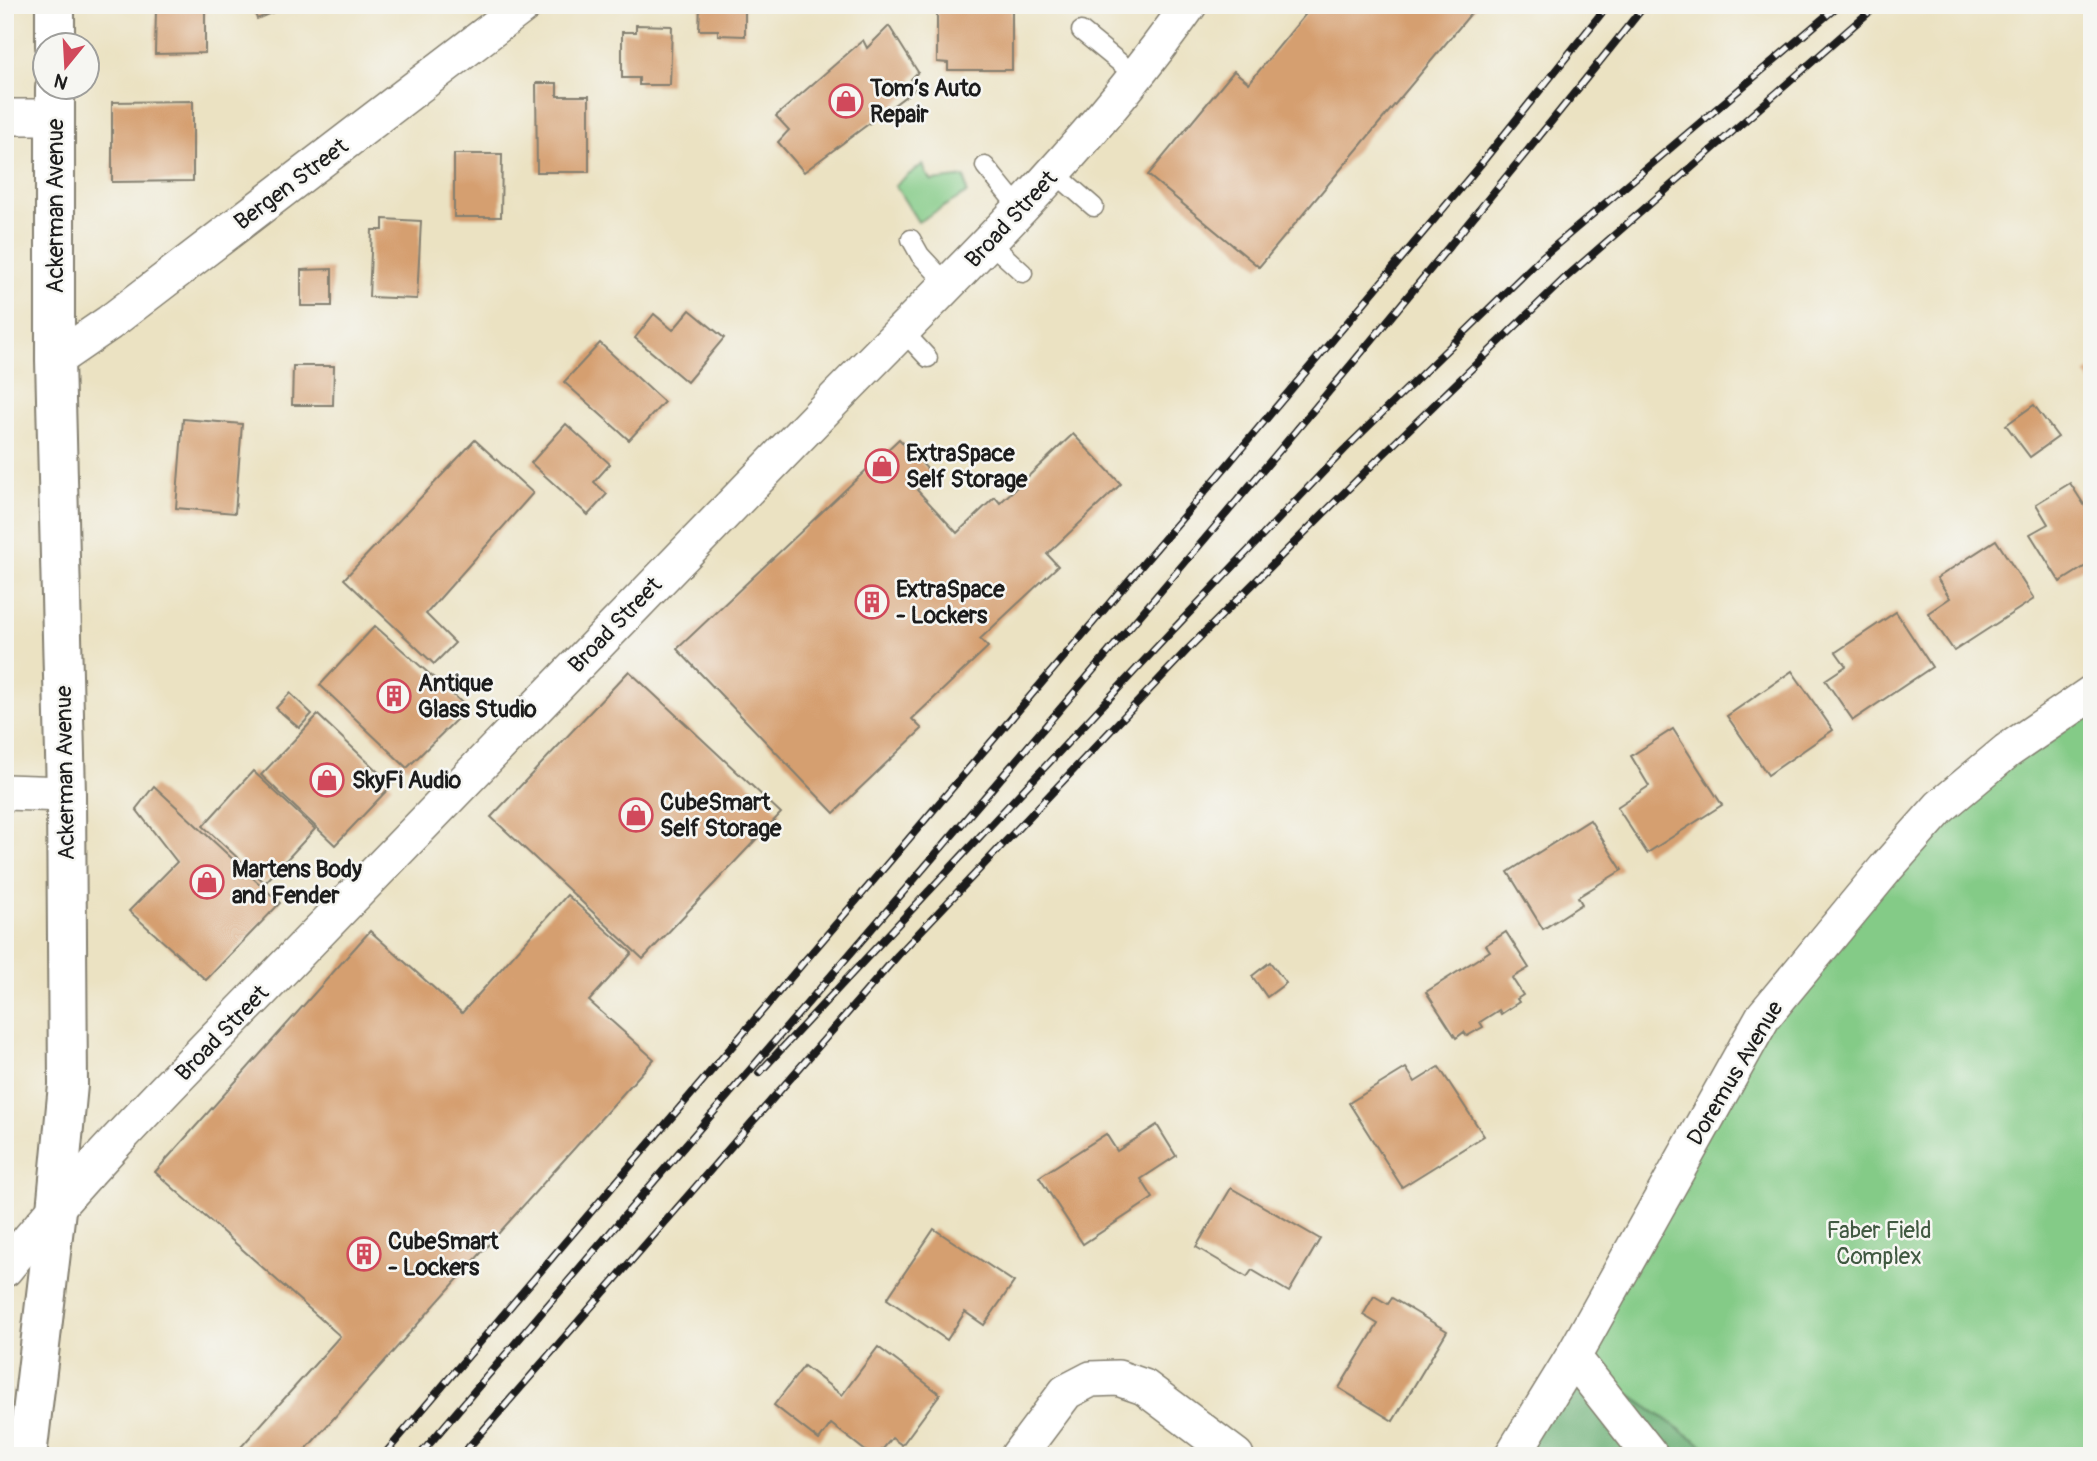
<svg xmlns="http://www.w3.org/2000/svg" width="2097" height="1461" font-family="Pangolin,sans-serif">
  <style>
    .green { fill: #84cb87; stroke: #507452; stroke-width: 2 }
    .forest { fill: #6baf74; stroke: #446648; stroke-width: 2 }
    .building { fill: #d59f70 }
    .lines { fill: none; stroke-linecap: round; stroke-linejoin: round }
    .service-casing { stroke: #847f6f; stroke-width: 21 }
    .minor-casing { stroke: #847f6f; stroke-width: 38 }
    .tertiary-casing { stroke: #847f6f; stroke-width: 42 }
    .service { stroke: #fff; stroke-width: 18 }
    .minor { stroke: #fff; stroke-width: 35 }
    .tertiary { stroke: #fff; stroke-width: 38 }
    .rail-casing { stroke: #1c1c1c; stroke-width: 8 }
    .rail { stroke: #f6f6f2; stroke-width: 5; stroke-dasharray: 16; stroke-linecap: butt }
    .labels { text-anchor: middle; dominant-baseline: central; stroke-width: 5; stroke-linejoin: round; paint-order: stroke }
    .poi-label { font-size: 23px; font-weight: bold; fill: #1c1c1c; stroke: #f6f6f2; text-anchor: start }
    .street-label { font-size: 23px; fill: #1c1c1c; stroke: #f6f6f2 }
    .park-label { font-size: 23px; fill: #405941; stroke: #f6f6f2 }
  </style>
  <rect width="100%" height="100%" fill="#f6f6f2"/>
  <filter id="ink" filterUnits="userSpaceOnUse"><feTurbulence type="fractalNoise" baseFrequency=".0143" numOctaves="2"/><feDisplacementMap in="SourceGraphic" scale="14" xChannelSelector="R" yChannelSelector="G"/><feConvolveMatrix kernelMatrix="1 2 1 2 8 2 1 2 1" color-interpolation-filters="sRGB"/></filter>
  <filter id="wash" filterUnits="userSpaceOnUse"><feTurbulence type="fractalNoise" baseFrequency=".00686" numOctaves="4" result="noise"/><feDisplacementMap in="SourceGraphic" scale="28" xChannelSelector="R" yChannelSelector="G"/><feGaussianBlur stdDeviation="1.57" result="paint"/><feColorMatrix in="noise" values="0 0 0 0 0 0 0 0 0 0 0 0 0 0 0 0 0 1.4 0 .05"/><feComposite in="paint" operator="in"/></filter>
  <g filter="url(#wash)">
    <rect width="100%" height="100%" fill="#ebe2c2"/>
    <g class="green">
      <polygon points="923,164 926,173 932,181 965,177 967,193 918,222 895,185"/>
      <polygon points="2092,693 2092,1456 1719,1456 1573,1357 1763,1017 1886,868"/>
    </g>
    <polygon class="forest" points="1573,1357 1719,1456 1512,1456"/>
    <g id="blocks">
      <g class="building">
        <polygon points="252,5 280,5 281,9 257,19"/>
        <polygon points="700,5 745,5 745,36 718,35 718,30 699,30"/>
        <polygon points="937,5 1012,5 1012,70 948,70 948,63 937,62"/>
        <polygon points="1313,5 1478,5 1259,267 1148,175 1234,71 1249,83"/>
        <polygon points="156,9 205,9 205,53 155,54"/>
        <polygon points="636,25 672,26 670,85 639,85 639,78 622,78 622,32 636,32"/>
        <polygon points="889,26 918,72 911,79 918,87 804,172 778,142 789,130 776,116 863,40 867,48"/>
        <polygon points="536,83 557,83 557,96 589,96 589,172 537,172"/>
        <polygon points="193,101 193,181 112,182 112,102"/>
        <polygon points="454,154 502,154 501,217 454,217"/>
        <polygon points="383,219 421,221 417,299 369,297 372,230 383,230"/>
        <polygon points="332,269 332,306 301,306 301,270"/>
        <polygon points="690,310 724,338 687,382 635,338 654,314 673,330"/>
        <polygon points="600,343 664,402 629,440 564,382"/>
        <polygon points="293,366 334,366 333,405 292,405"/>
        <polygon points="2092,369 2092,384 2085,374"/>
        <polygon points="2034,405 2058,437 2030,457 2006,425"/>
        <polygon points="183,419 242,424 235,513 176,508"/>
        <polygon points="566,424 610,464 594,482 607,494 588,515 531,463"/>
        <polygon points="1073,434 1121,484 1047,554 1058,566 980,639 988,647 912,719 922,729 834,813 677,649 899,439 933,475 917,490 957,533 995,497 1000,503"/>
        <polygon points="475,440 533,493 426,614 455,643 434,664 344,579"/>
        <polygon points="2070,483 2092,517 2092,562 2060,582 2030,534 2048,524 2036,504"/>
        <polygon points="1996,540 2034,599 1954,651 1928,613 1950,598 1937,578"/>
        <polygon points="1896,612 1932,667 1853,720 1825,680 1846,666 1836,652"/>
        <polygon points="375,626 468,708 407,768 320,685"/>
        <polygon points="629,671 781,813 643,959 491,817"/>
        <polygon points="1792,671 1833,730 1768,775 1727,716"/>
        <polygon points="290,693 312,714 299,728 276,708"/>
        <polygon points="318,715 392,785 335,845 261,775"/>
        <polygon points="1673,729 1722,805 1647,853 1617,807 1649,786 1631,756"/>
        <polygon points="253,771 315,829 265,883 203,826"/>
        <polygon points="154,786 280,903 206,980 129,911 177,862 136,809"/>
        <polygon points="1590,820 1622,870 1578,897 1582,904 1543,929 1508,872"/>
        <polygon points="567,895 632,953 589,1001 654,1059 300,1456 233,1456 340,1336 155,1172 370,931 462,1013"/>
        <polygon points="1506,932 1529,968 1512,978 1523,995 1517,999 1519,1002 1501,1014 1499,1010 1480,1022 1483,1027 1467,1036 1464,1032 1456,1038 1426,992 1490,951 1486,945"/>
        <polygon points="1270,962 1286,983 1267,997 1252,976"/>
        <polygon points="1439,1067 1484,1136 1402,1187 1349,1103 1406,1068 1415,1082"/>
        <polygon points="1157,1125 1176,1156 1141,1179 1153,1198 1083,1244 1039,1177 1106,1134 1117,1151"/>
        <polygon points="1231,1188 1320,1239 1289,1292 1252,1270 1247,1277 1196,1247"/>
        <polygon points="934,1229 1014,1282 984,1325 965,1312 947,1340 887,1299"/>
        <polygon points="1374,1296 1388,1304 1392,1298 1447,1331 1393,1421 1339,1388 1378,1324 1363,1315"/>
        <polygon points="878,1347 940,1394 902,1445 892,1438 877,1456 872,1456 831,1424 819,1440 774,1405 804,1366 842,1395"/>
      </g>
    </g>
  </g>
  <g filter="url(#ink)">
    <use href="#blocks" fill-opacity="0" stroke="#847f6f" stroke-width="2"/>
    <g class="lines">
      <defs>
        <g id="service">
          <polyline points="1081,31 1135,75"/>
          <polyline points="985,166 1020,209"/>
          <polyline points="1055,173 1094,207"/>
          <polyline points="911,239 920,255 948,285"/>
          <polyline points="989,242 1023,273"/>
          <polyline points="902,330 928,358"/>
        </g>
        <g id="minor">
          <polyline points="5,117 55,117"/>
          <polyline points="55,360 109,323 524,5"/>
          <polyline points="5,792 66,794"/>
          <path d="M5,1269C96,1156 201,1054 301,950C476,768 652,587 828,406C954,277 1085,153 1189,5"/>
          <polyline points="1573,1357 1651,1456"/>
          <polyline points="1018,1456 1066,1392 1091,1379 1118,1378 1144,1387 1236,1456"/>
          <polyline points="1512,1456 1573,1357 1763,1017 1886,868 1940,807 2007,751 2092,693"/>
        </g>
        <g id="tertiary">
          <polyline points="55,5 55,46"/>
          <polyline points="27,1456 56,1210 68,1085 66,794 55,360 55,88"/>
        </g>
      </defs>
      <use href="#service" class="service-casing"/>
      <use href="#minor" class="minor-casing"/>
      <use href="#tertiary" class="tertiary-casing"/>
      <use href="#service" class="service"/>
      <use href="#minor" class="minor"/>
      <use href="#tertiary" class="tertiary"/>
      <defs>
        <g id="rail">
          <polyline points="759,1073 1170,633 1344,450 1542,257 1839,5"/>
          <polyline points="383,1456 1229,463 1480,165 1608,5"/>
          <path d="M419,1456C829,974 1250,500 1645,5"/>
          <polyline points="461,1456 898,955 1189,648 1368,469 1563,280 1877,5"/>
        </g>
      </defs>
      <use href="#rail" class="rail-casing"/>
      <use href="#rail" class="rail"/>
    </g>
  </g>
  <defs>
    <symbol id="shop-ring" viewBox="-11 -11 22 22"><circle r="9.5" fill="#f6f6f2" stroke="#d1495b" stroke-width="1.5"/><path d="M-5-2.5h2.3a2.7 3.5 0 0 1 5.4 0H5L5.5 6h-11ZM-1.5-2.5h3a1.5 2.3 0 0 0-3 0Z" fill="#d1495b"/></symbol>
    <symbol id="building-ring" viewBox="-11 -11 22 22"><circle r="9.5" fill="#f6f6f2" stroke="#d1495b" stroke-width="1.5"/><path d="M-4-6H4V6H1V3H-1V6H-4ZM-2.5-4.3h1.7v1.8h-1.7ZM.8-4.3h1.7v1.8H.8ZM-2.5-1h1.7V.8h-1.7ZM.8-1h1.7V.8H.8Z" fill="#d1495b"/></symbol>
  </defs>
  <g fill-rule="evenodd">
    <use href="#shop-ring" x="827" y="82" width="38" height="38"/>
    <use href="#shop-ring" x="863" y="447" width="38" height="38"/>
    <use href="#building-ring" x="853" y="583" width="38" height="38"/>
    <use href="#building-ring" x="375" y="677" width="38" height="38"/>
    <use href="#shop-ring" x="308" y="761" width="38" height="38"/>
    <use href="#shop-ring" x="617" y="796" width="38" height="38"/>
    <use href="#shop-ring" x="188" y="863" width="38" height="38"/>
    <use href="#building-ring" x="345" y="1235" width="38" height="38"/>
  </g>
  <g class="labels">
    <g class="poi-label">
      <text x="870" y="88">Tom’s Auto<tspan x="870" dy="26">Repair</tspan></text>
      <text x="906" y="453">ExtraSpace<tspan x="906" dy="26">Self Storage</tspan></text>
      <text x="896" y="589">ExtraSpace<tspan x="896" dy="26">- Lockers</tspan></text>
      <text x="418" y="683">Antique<tspan x="418" dy="26">Glass Studio</tspan></text>
      <text x="352" y="780">SkyFi Audio</text>
      <text x="660" y="802">CubeSmart<tspan x="660" dy="26">Self Storage</tspan></text>
      <text x="232" y="869">Martens Body<tspan x="232" dy="26">and Fender</tspan></text>
      <text x="388" y="1241">CubeSmart<tspan x="388" dy="26">- Lockers</tspan></text>
    </g>
    <g class="street-label">
      <text transform="translate(291 184) rotate(-37)">Bergen Street</text>
      <text transform="translate(55 206) rotate(-90)">Ackerman Avenue</text>
      <text transform="translate(1011 219) rotate(-47)">Broad Street</text>
      <text transform="translate(615 625) rotate(-46)">Broad Street</text>
      <text transform="translate(65 773) rotate(-91)">Ackerman Avenue</text>
      <text transform="translate(222 1033) rotate(-46)">Broad Street</text>
      <text transform="translate(1735 1073) rotate(-59)">Doremus Avenue</text>
    </g>
    <g class="park-label">
      <text x="1879" y="1230">Faber Field<tspan x="1879" dy="26">Complex</tspan></text>
    </g>
  </g>
  <rect width="2097" height="1461" fill="none" stroke="#f6f6f2" stroke-width="28"/>
  <g transform="translate(66 66) rotate(198)"><circle r="33" fill="#f6f6f2" stroke="#9f9f9c" stroke-width="2"/>
  <path d="M0-5L12 26L0 18L-12 26Z" fill="#d1495b"/>
  <text y="-10" font-size="19" font-weight="bold" text-anchor="middle" fill="#1c1c1c">N</text>
  </g>
</svg>
